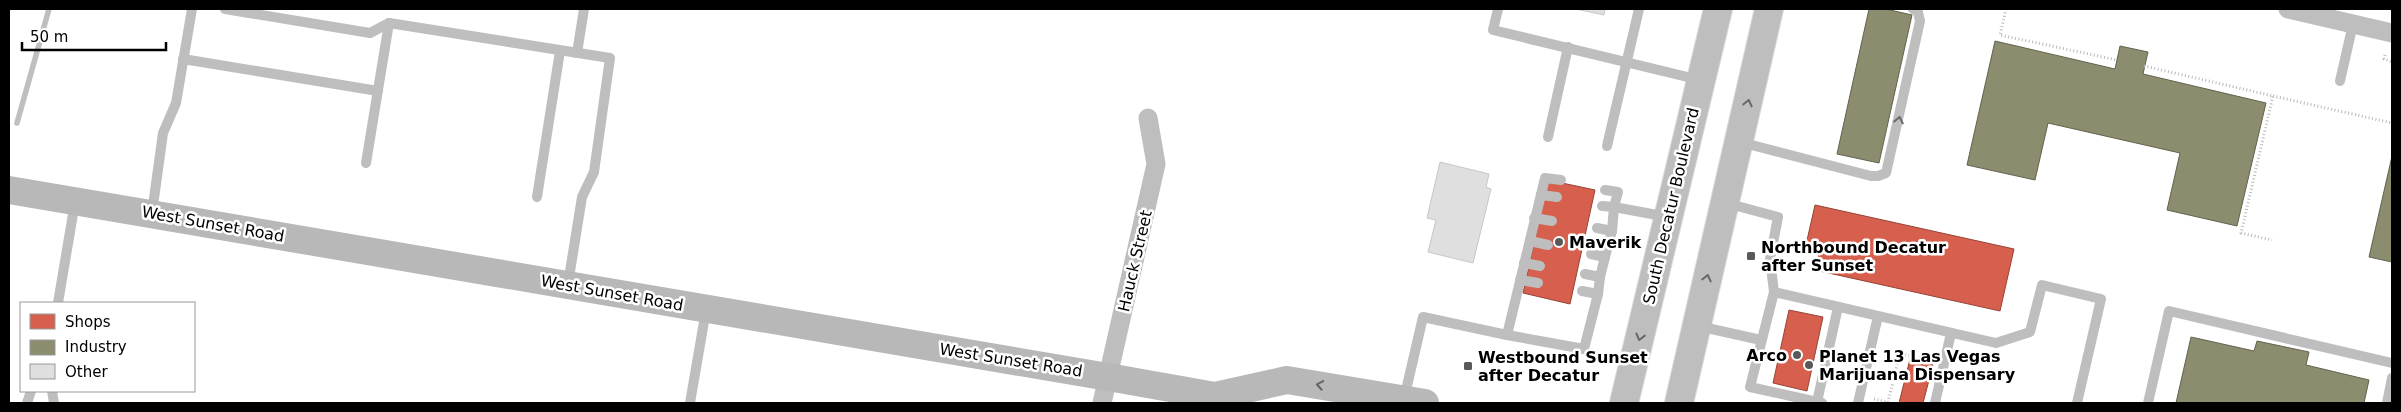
<svg xmlns="http://www.w3.org/2000/svg" width="2401" height="412" font-family="'DejaVu Sans',sans-serif">
  <style>
    .shops { fill: #d6604d; stroke: #964336 }
    .industry { fill: #8c8c6e; stroke: #62624d }
    .lines { fill: none; stroke-linecap: round; stroke-linejoin: round }
    .stream { stroke: #bfbfbf; stroke-width: 5.5 }
    .building { fill: #dfdfdf; stroke: #c7c7c7 }
    .primary-casing { stroke: #dbdbdb; stroke-width: 30 }
    .path { stroke: #b9b9b9; stroke-width: 3; stroke-dasharray: 1 2.5; stroke-linecap: butt }
    .service { stroke: #bebebe; stroke-width: 10 }
    .minor { stroke: #bebebe; stroke-width: 19 }
    .secondary { stroke: #b8b8b8; stroke-width: 28 }
    .primary { stroke: #bebebe; stroke-width: 28 }
    .oneway { stroke: #686868 }
    .oneway2 { stroke: #656565 }
    .poi-dot { fill: #595959; stroke: #fff; stroke-width: 2 }
    .labels { text-anchor: middle; dominant-baseline: central; stroke-width: 5; stroke-linejoin: round; paint-order: stroke }
    .street-label { font-size: 16px; fill: #000; stroke: #fff }
    .poi-label { font-size: 16px; font-weight: bold; fill: #000; stroke: #fff; text-anchor: start }
  </style>
  <rect width="100%" height="100%" fill="#fff"/>
  <g class="shops">
    <polygon points="1548,180 1595,190 1570,304 1523,293"/>
    <polygon points="1815,205 2014,249 2000,311 1815,270 1819,253 1805,249"/>
    <polygon points="1789,310 1823,317 1807,391 1773,383"/>
    <polygon points="1910,359 1933,365 1923,403 1899,403"/>
  </g>
  <g class="industry">
    <polygon points="1869,9 1886,9 1912,15 1879,163 1837,154"/>
    <polygon points="1995,41 2115,69 2120,46 2148,52 2143,74 2266,103 2237,226 2167,210 2180,153 2048,123 2035,180 1967,165"/>
    <polygon points="2392,156 2392,262 2369,257"/>
    <polygon points="2191,337 2254,351 2257,341 2309,352 2306,365 2369,380 2364,403 2176,403"/>
  </g>
  <g class="lines">
    <polyline class="stream" points="17,123 49,9"/>
  </g>
  <g class="building">
    <polygon points="1576,9 1605,9 1604,15"/>
    <polygon points="1440,162 1489,174 1486,187 1491,189 1473,263 1428,252 1436,220 1427,218"/>
  </g>
  <g class="lines">
    <defs>
      <g id="primary">
        <polyline points="1624,403 1718,9"/>
        <polyline points="1679,403 1769,9"/>
      </g>
    </defs>
    <use href="#primary" class="primary-casing"/>
    <g class="path">
      <polyline points="2006,9 2000,35 2117,60"/>
      <polyline points="2385,55 2384,59 2392,62"/>
      <polyline points="2144,66 2273,96 2241,233 2272,240"/>
      <polyline points="2273,96 2392,123"/>
      <polyline points="1874,399 1888,402 1900,353 1930,360"/>
    </g>
    <g class="service">
      <polyline points="225,9 370,33 389,23 610,58 594,172 582,197 568,284"/>
      <polyline points="1498,9 1493,30 1700,80"/>
      <polyline points="577,53 584,9"/>
      <polyline points="183,59 378,91"/>
      <polyline points="2340,81 2353,24"/>
      <polyline points="1548,137 1568,47"/>
      <polyline points="1740,142 1871,176 1878,176 1886,173 1920,21 1918,12 1913,9"/>
      <polyline points="1607,146 1639,9"/>
      <polyline points="366,163 389,23"/>
      <polyline points="1605,190 1618,192 1614,207 1668,217"/>
      <polyline points="1541,195 1557,197"/>
      <polyline points="537,197 560,51"/>
      <polyline points="1726,203 1778,217 1770,259 1774,292 1750,387 1822,403"/>
      <polyline points="1602,206 1614,207 1612,231"/>
      <polyline points="152,213 163,133 176,103 192,9"/>
      <polyline points="1534,218 1552,221"/>
      <polyline points="1530,241 1548,245"/>
      <polyline points="1591,254 1605,257 1612,231 1597,228"/>
      <polyline points="1524,263 1540,266"/>
      <polyline points="1600,277 1605,257"/>
      <polyline points="1520,280 1538,283"/>
      <polyline points="1582,291 1598,294 1600,277 1585,274"/>
      <polyline points="1774,292 1996,343 2030,332 2042,285 2101,299 2077,403"/>
      <polyline points="58,303 75,202"/>
      <polyline points="1698,326 1761,340"/>
      <polyline points="1507,335 1584,349 1598,294"/>
      <polyline points="52,391 54,403"/>
      <polyline points="1404,399 1423,317 1507,335 1545,178 1561,180"/>
      <polyline points="1817,402 1838,307"/>
      <polyline points="27,403 31,391"/>
      <polyline points="690,403 706,310"/>
      <polyline points="1858,403 1878,316"/>
      <polyline points="1935,403 1951,333"/>
      <polyline points="2148,403 2169,311 2392,363"/>
      <polyline points="2387,403 2392,378"/>
    </g>
    <g class="minor">
      <polyline points="2288,9 2392,33"/>
      <polyline points="1102,403 1156,164 1148,118"/>
    </g>
    <g class="secondary">
      <polyline points="9,190 1108,377 1215,396 1236,403"/>
      <polyline points="1215,396 1287,380 1425,403"/>
    </g>
    <use href="#primary" class="primary"/>
  </g>
  <defs><path id="oneway-chevron" d="M-2-3.5L2.5 0L-2 3.5" fill="none" stroke-width="1.6" stroke-linecap="round" stroke-linejoin="round" transform="scale(1.25)"/></defs>
  <g class="oneway">
    <use href="#oneway-chevron" transform="translate(1748 103) rotate(-77)"/>
    <use href="#oneway-chevron" transform="translate(1899 120) rotate(-78)"/>
    <use href="#oneway-chevron" transform="translate(1707 278) rotate(-77)"/>
    <use href="#oneway-chevron" transform="translate(1640 337) rotate(104)"/>
  </g>
  <use class="oneway2" href="#oneway-chevron" transform="translate(1320 385) rotate(-170)"/>
  <g class="poi-dot">
    <circle cx="1559" cy="242" r="5"/>
    <rect x="1746" y="251" width="10" height="10" rx="2.5"/>
    <circle cx="1797" cy="355" r="5"/>
    <circle cx="1809" cy="365" r="5"/>
    <rect x="1463" y="361" width="10" height="10" rx="2.5"/>
  </g>
  <g class="labels">
    <g class="street-label">
      <text transform="translate(1671 206) rotate(-77)">South Decatur Boulevard</text>
      <text transform="translate(213 224) rotate(10)">West Sunset Road</text>
      <text transform="translate(1135 261) rotate(-77)">Hauck Street</text>
      <text transform="translate(612 293) rotate(10)">West Sunset Road</text>
      <text transform="translate(1011 360) rotate(9)">West Sunset Road</text>
    </g>
    <g class="poi-label">
      <text x="1569" y="242">Maverik</text>
      <text x="1761" y="247">Northbound Decatur<tspan x="1761" dy="18">after Sunset</tspan></text>
      <text x="1787" y="355" text-anchor="end">Arco</text>
      <text x="1819" y="356">Planet 13 Las Vegas<tspan x="1819" dy="18">Marijuana Dispensary</tspan></text>
      <text x="1478" y="357">Westbound Sunset<tspan x="1478" dy="18">after Decatur</tspan></text>
    </g>
  </g>
  <rect width="2401" height="412" fill="none" stroke="#000000" stroke-width="20"/>
  <rect x="20" y="302" width="175" height="90" fill="#ffffff" stroke="#999999"/>
  <rect x="30" y="314" width="25" height="15" fill="#d6604d" stroke="#999999"/>
  <text x="65" y="327" font-size="15" fill="#000000">Shops</text>
  <rect x="30" y="340" width="25" height="15" fill="#8c8c6e" stroke="#999999"/>
  <text x="65" y="352" font-size="15" fill="#000000">Industry</text>
  <rect x="30" y="364" width="25" height="15" fill="#dfdfdf" stroke="#999999"/>
  <text x="65" y="377" font-size="15" fill="#000000">Other</text>
  <path d="M22 42v8h144v-8" fill="none" stroke="#000000" stroke-width="2.5"/>
  <text x="30" y="42" font-size="15" fill="#000000" stroke="#ffffff" stroke-width="4" paint-order="stroke">50 m</text>
</svg>
